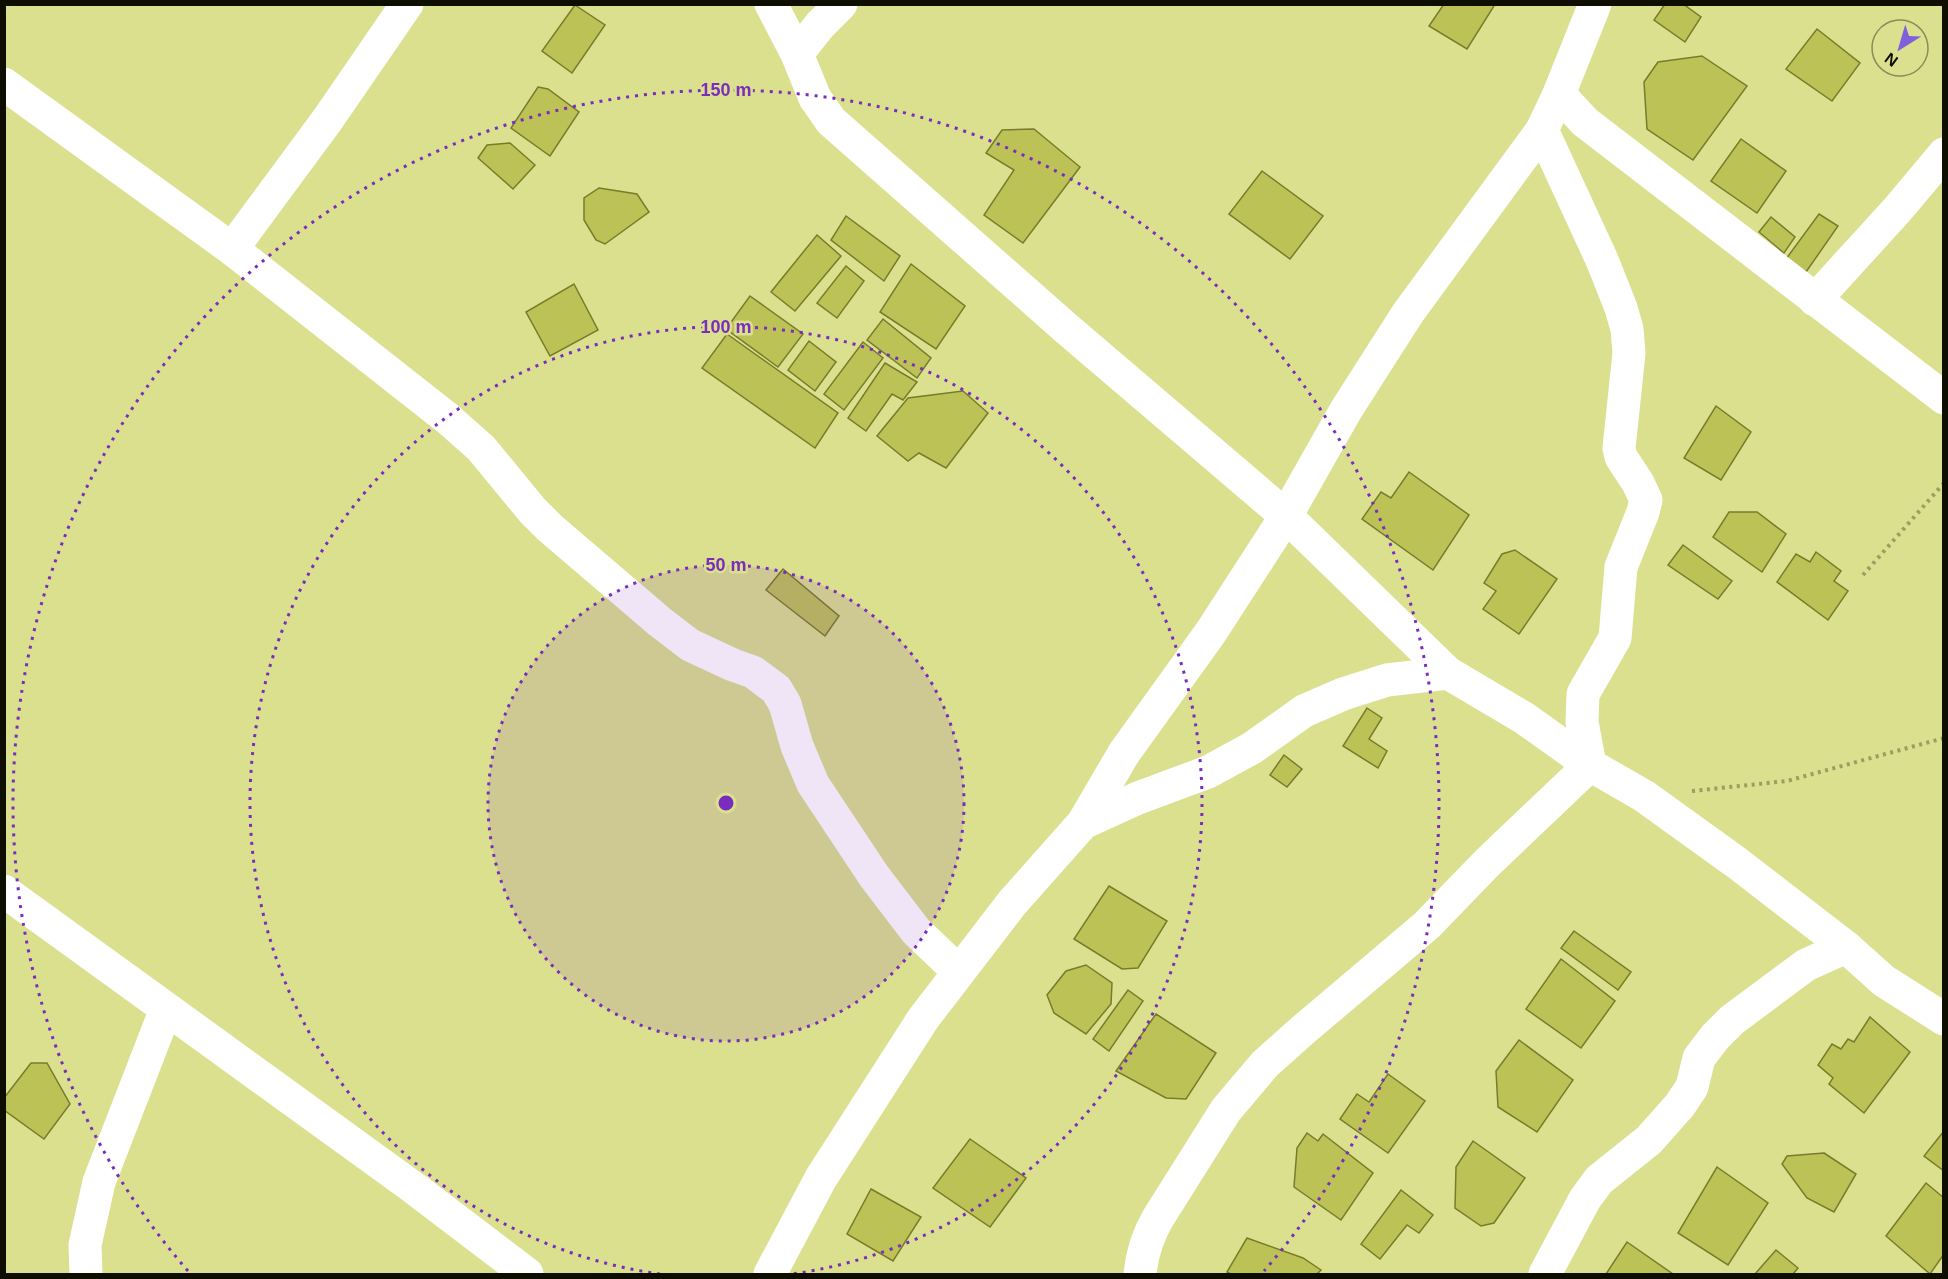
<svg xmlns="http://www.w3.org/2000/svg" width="1948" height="1279" font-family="Helvetica,sans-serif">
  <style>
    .building { fill: #bdc257; stroke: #787c2a; stroke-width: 1.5 }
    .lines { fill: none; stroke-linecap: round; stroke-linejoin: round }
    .path { stroke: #9a9e61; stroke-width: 4; stroke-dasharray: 3 4.5; stroke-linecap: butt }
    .minor { stroke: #fff; stroke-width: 33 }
    .ring { fill: none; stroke: #7b2cbf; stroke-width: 3; stroke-dasharray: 3 6 }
    .centre { fill: #7b2cbf; stroke: #dae08e; stroke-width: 3 }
    .ring-label { font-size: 18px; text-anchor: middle; font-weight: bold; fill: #7b2cbf; stroke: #dae08e; stroke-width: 5; stroke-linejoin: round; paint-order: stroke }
  </style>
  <rect width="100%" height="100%" fill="#dae08e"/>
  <g class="building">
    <polygon points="1444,4 1493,4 1494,6 1467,49 1429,26"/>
    <polygon points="1665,4 1683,4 1701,17 1685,42 1654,20"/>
    <polygon points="575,5 605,25 572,73 542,51"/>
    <polygon points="1817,29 1860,63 1832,101 1786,69"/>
    <polygon points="1702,56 1747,86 1693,160 1647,129 1644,82 1658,62"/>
    <polygon points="538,87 548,89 579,112 550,156 511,128"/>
    <polygon points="1034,129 1080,167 1023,243 984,215 1014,170 986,153 1002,130"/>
    <polygon points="1741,139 1786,171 1757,213 1711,181"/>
    <polygon points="510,143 535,165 513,189 478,158 487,145"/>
    <polygon points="1262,171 1323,216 1290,259 1229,214"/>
    <polygon points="599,188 637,194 649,212 605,244 596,240 584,220 584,198"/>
    <polygon points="1819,214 1838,226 1806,272 1786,259"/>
    <polygon points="846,216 900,256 884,281 831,240"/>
    <polygon points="1771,217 1795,237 1784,253 1759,232"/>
    <polygon points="817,235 841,256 795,311 771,292"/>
    <polygon points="911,264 965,306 936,349 880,312"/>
    <polygon points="846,266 864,281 837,318 817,303"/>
    <polygon points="574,284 598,330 550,356 526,312"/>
    <polygon points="750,296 803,334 778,367 726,329"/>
    <polygon points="883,319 931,358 917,378 867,340"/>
    <polygon points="727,334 838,413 815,448 702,368"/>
    <polygon points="809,341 836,362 815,391 788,370"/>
    <polygon points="863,342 883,358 844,410 824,394"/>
    <polygon points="885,363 917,382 903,400 892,394 866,431 848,418"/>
    <polygon points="963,391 988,413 946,468 919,453 908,461 877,436 908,398"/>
    <polygon points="1716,406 1751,432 1721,480 1684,458"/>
    <polygon points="1409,472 1469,515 1433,570 1362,519 1381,492 1391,498"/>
    <polygon points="1729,512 1757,512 1786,534 1762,572 1713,537"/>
    <polygon points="1683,545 1732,581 1718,599 1668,565"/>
    <polygon points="1515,550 1557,579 1519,634 1483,609 1496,591 1484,583 1502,554"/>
    <polygon points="1816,552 1841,571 1834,581 1848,591 1828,620 1777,582 1796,554 1810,562"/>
    <polygon points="783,569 839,616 825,636 766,590"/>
    <polygon points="1367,708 1382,718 1369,739 1387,751 1378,768 1343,746"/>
    <polygon points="1284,755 1302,769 1287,787 1270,775"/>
    <polygon points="1109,886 1167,921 1138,968 1122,969 1074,939"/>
    <polygon points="1574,931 1631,972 1618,990 1561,948"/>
    <polygon points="1561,959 1615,1001 1581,1048 1526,1009"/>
    <polygon points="1086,965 1112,983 1111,1004 1086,1034 1054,1013 1047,995 1066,971"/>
    <polygon points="1128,990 1143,1001 1109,1051 1093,1039"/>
    <polygon points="1156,1014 1216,1053 1186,1099 1166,1098 1116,1071"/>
    <polygon points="1870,1017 1910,1052 1864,1113 1829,1084 1833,1078 1818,1065 1832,1044 1841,1049 1848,1039 1854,1042"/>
    <polygon points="1519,1040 1573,1080 1537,1132 1498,1107 1496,1071"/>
    <polygon points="31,1063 47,1063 70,1104 44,1139 4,1110 4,1098"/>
    <polygon points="1388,1074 1425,1101 1388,1153 1340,1119 1357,1094 1369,1102"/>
    <polygon points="1944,1131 1944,1171 1924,1156"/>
    <polygon points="1307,1133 1318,1141 1323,1134 1373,1173 1341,1220 1294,1187 1297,1148"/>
    <polygon points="970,1139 1026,1178 990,1227 933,1188"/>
    <polygon points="1473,1141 1525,1178 1494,1223 1481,1226 1455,1208 1456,1167"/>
    <polygon points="1824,1153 1856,1174 1834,1212 1807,1198 1782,1164 1787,1156"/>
    <polygon points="1717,1167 1768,1203 1728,1265 1678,1233"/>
    <polygon points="1926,1183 1944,1198 1944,1254 1930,1274 1886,1236"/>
    <polygon points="871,1189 921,1217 893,1261 847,1234"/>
    <polygon points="1401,1190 1433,1215 1419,1233 1407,1225 1380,1259 1361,1244"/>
    <polygon points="1247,1238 1303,1258 1321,1270 1317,1274 1231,1274 1227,1272"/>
    <polygon points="1627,1242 1673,1274 1606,1274"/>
    <polygon points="1776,1250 1798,1268 1793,1274 1755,1274"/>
  </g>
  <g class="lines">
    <g class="path">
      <polyline points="1863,575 1944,483"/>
      <polyline points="1692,791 1787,781 1944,738"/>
    </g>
    <g class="minor">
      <polyline points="771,4 797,54 815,98 831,121 1067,329 1286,516 1448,673 1524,718 1590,765 1644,796 1737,863 1846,947 1884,981 1944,1019"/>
      <polyline points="797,54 820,25 841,4"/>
      <polyline points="4,84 232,249 447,418 481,448 532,510 550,528 660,622 690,645 733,665 753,672 776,689 785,704 797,746 813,784 874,876 916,931 958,971"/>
      <polyline points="1559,94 1585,122 1944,398"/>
      <polyline points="232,249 328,119 407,4"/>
      <polyline points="1815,300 1897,210 1944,154"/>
      <polyline points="1083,823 1138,798 1208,772 1252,748 1304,711 1343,694 1387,680 1448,673"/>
      <polyline points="4,891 414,1188 527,1274"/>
      <polyline points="86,1274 85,1245 99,1182 166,1009"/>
      <polyline points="770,1274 821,1178 923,1019 1012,903 1083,823 1124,753 1211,632 1286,516 1346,410 1408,313 1542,130 1559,94 1595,4"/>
      <path d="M1140,1274C1142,1253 1147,1237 1158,1218L1226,1110L1265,1064L1303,1030L1427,925L1487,863L1590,765L1582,722L1583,694L1615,638L1621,567L1643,512L1646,500L1638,483L1621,457L1619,448L1629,353L1627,329L1621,308L1602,260L1542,130"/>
      <polyline points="1545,1274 1585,1199 1599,1180 1649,1140 1680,1105 1692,1087 1699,1058 1715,1037 1732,1020 1806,965 1846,947"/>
    </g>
  </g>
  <circle cx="726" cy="803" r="238" fill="#7b2cbf" fill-opacity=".12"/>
  <g class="ring">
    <circle cx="726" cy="803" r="238"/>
    <path d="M660 1274A476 476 0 1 1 792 1274"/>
    <path d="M188 1271A713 713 0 1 1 1264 1271"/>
  </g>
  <circle cx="726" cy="803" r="9" class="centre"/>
  <g class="ring-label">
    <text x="726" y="96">150 m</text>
    <text x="726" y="333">100 m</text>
    <text x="726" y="571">50 m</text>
  </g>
  <rect width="1948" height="1279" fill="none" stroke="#0d0d00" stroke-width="12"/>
  <g transform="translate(1900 48) rotate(217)"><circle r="28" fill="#dae08e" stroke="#888c55" stroke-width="1.5"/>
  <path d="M0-4.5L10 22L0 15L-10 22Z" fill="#8060db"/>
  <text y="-9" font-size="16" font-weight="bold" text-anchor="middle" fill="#0d0d00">N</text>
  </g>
</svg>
